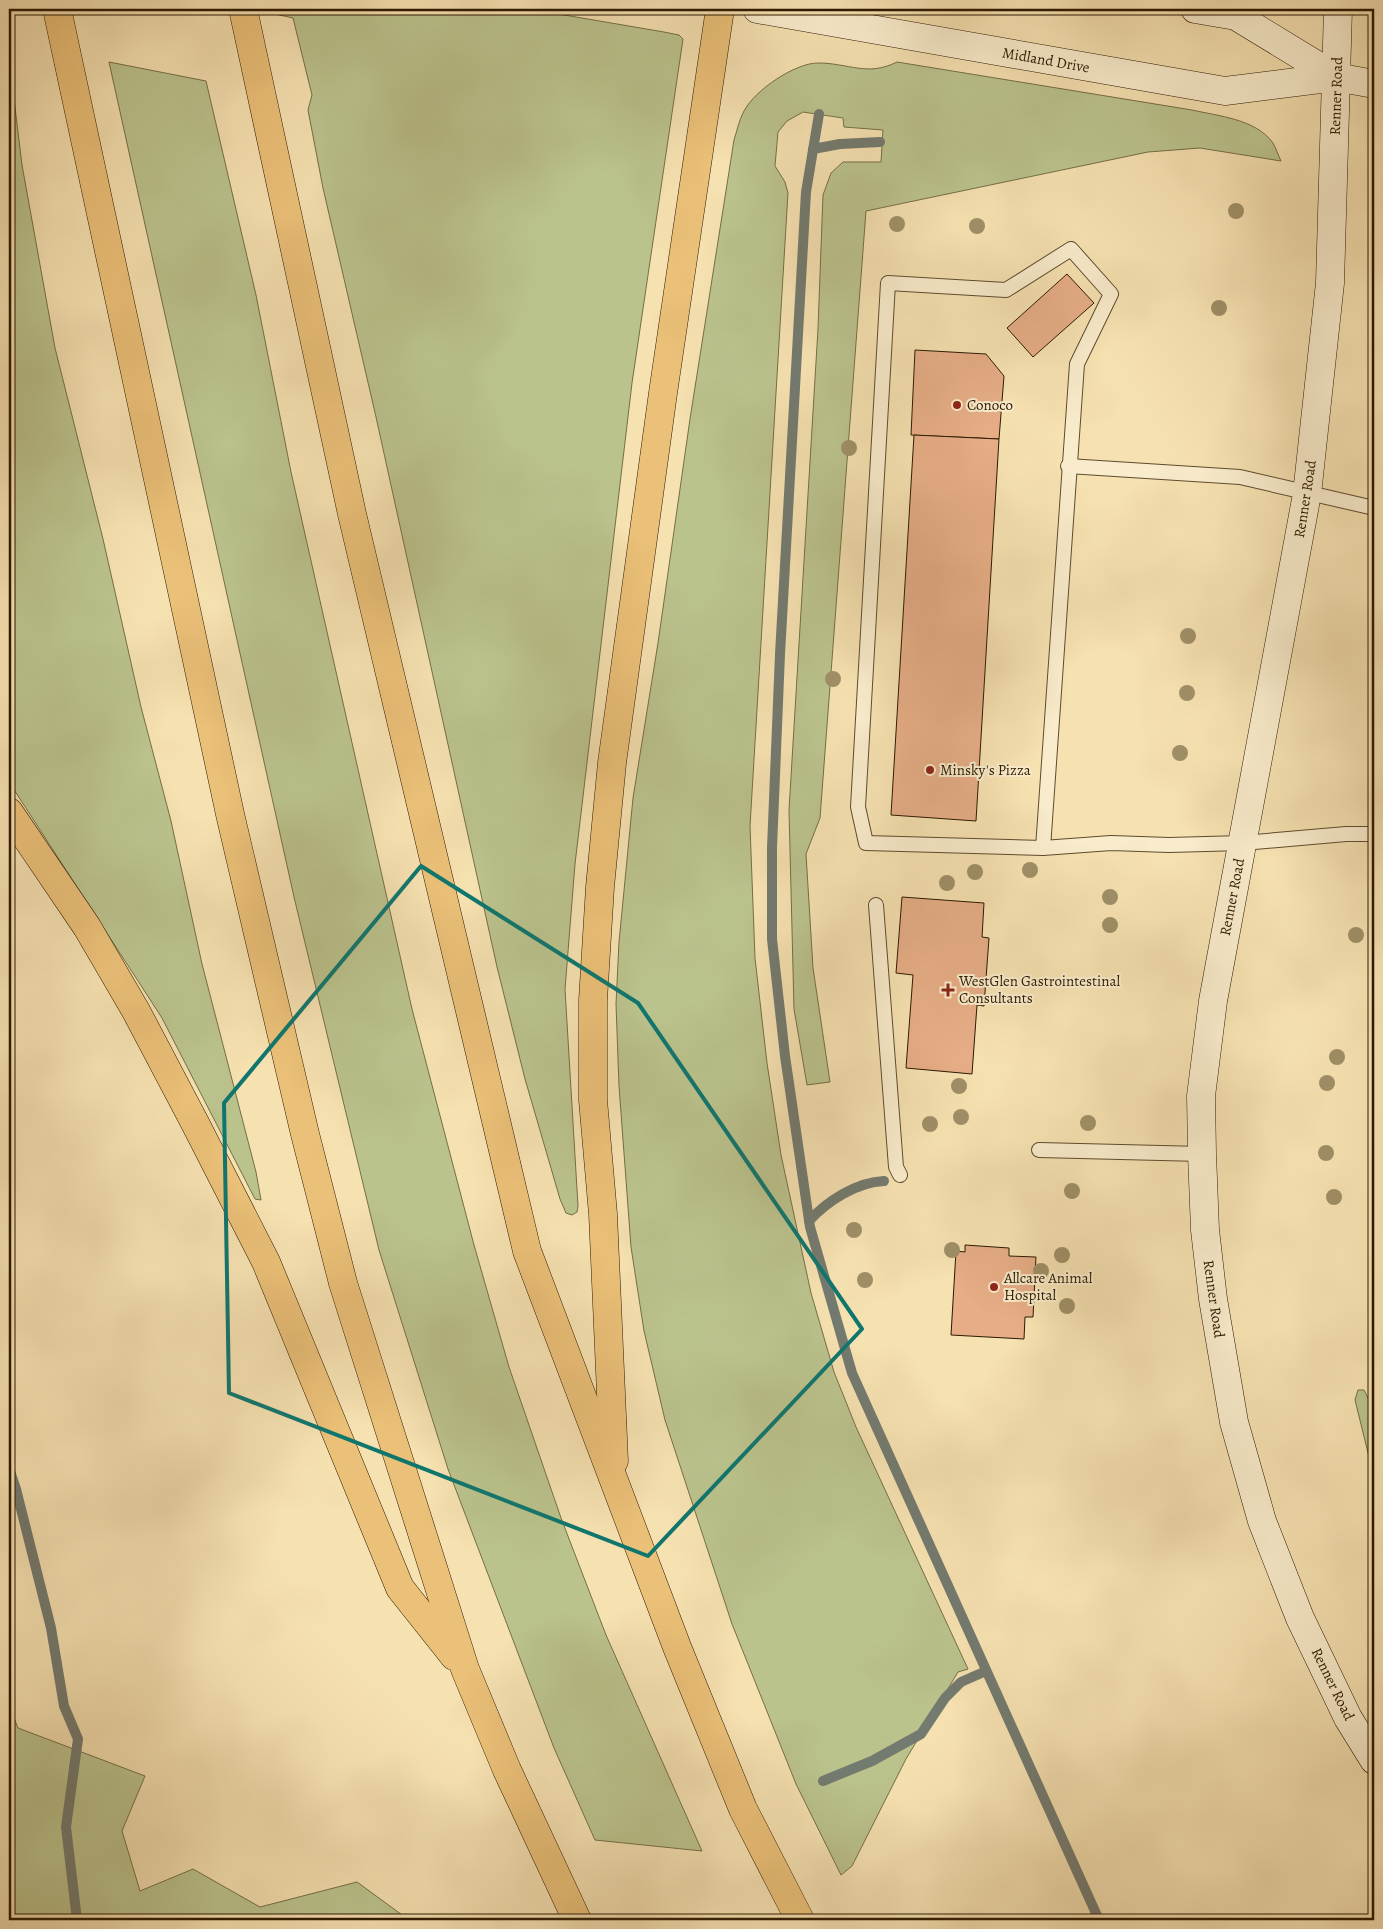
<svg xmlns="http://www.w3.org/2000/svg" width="1383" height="1929" font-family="Alegreya,serif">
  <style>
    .green { fill: #bbc38d; stroke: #746e47 }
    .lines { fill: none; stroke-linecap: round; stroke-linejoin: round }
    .stream { stroke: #737a6f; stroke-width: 10 }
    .building { fill: #e6ad86; stroke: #2c1901 }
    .lane-casing { stroke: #5e4b2d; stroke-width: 16 }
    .secondary-casing { stroke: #2c1901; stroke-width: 29 }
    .highway-casing { stroke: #2c1901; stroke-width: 29 }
    .lane { stroke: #f9eccc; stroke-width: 14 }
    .secondary { stroke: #f9eccc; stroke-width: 28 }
    .highway { stroke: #ebc078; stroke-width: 28 }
    .tree { fill: #9f8f67 }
    .marked { fill: none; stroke: #0f766e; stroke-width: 4; stroke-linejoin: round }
    .poi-dot { fill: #8f2418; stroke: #f9eccc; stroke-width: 2 }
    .labels { text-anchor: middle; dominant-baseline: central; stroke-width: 4; stroke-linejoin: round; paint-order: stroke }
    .street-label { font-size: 15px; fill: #2c1901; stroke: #f9eccc }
    .poi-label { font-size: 15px; fill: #2c1901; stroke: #f9eccc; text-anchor: start }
  </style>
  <rect width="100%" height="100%" fill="#f6e1b1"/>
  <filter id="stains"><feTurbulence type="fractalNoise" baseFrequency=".004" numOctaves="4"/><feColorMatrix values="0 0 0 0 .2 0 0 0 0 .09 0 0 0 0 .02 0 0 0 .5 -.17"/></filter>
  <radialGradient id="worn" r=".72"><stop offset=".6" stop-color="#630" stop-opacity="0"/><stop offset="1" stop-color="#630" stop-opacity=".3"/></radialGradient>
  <g class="green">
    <polygon points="252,9 529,9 664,32 679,35 683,39 632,383 575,864 565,989 578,1206 577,1212 572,1215 566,1213 560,1199 525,1079 497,967 376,417 323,188 308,110 312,95 293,18"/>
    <polygon points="9,58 22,165 55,348 103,539 141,707 171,821 202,964 256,1172 261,1200 255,1199 162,1018 9,782"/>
    <polygon points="109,62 206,81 256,295 291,472 412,1009 474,1245 509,1367 561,1518 606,1635 702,1851 595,1840 554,1748 448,1469 379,1250 294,897"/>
    <path d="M897,62L1192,110C1218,116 1256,119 1273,143C1276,148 1278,155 1281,161L1200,148L1148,152L866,211L820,818L806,854L813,968L830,1082L807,1085L794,1009L789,810L818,329L823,195L831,173L843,162H881L883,130L844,127L843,118L803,112L787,121L778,132L775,166L785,182L788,193L750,826L755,958L767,1063L781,1155L811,1293L834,1372L856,1427L968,1669L958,1672L906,1759L852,1866L841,1875L796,1784L732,1624L665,1420L644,1331L631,1247L619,1086L616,1004L619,942L633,798L658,643L690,419L734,140C737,131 739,120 744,111C755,90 795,63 818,63C849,63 867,77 897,62Z"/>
    <polygon points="1358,1390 1364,1390 1374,1410 1374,1477 1355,1400"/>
    <polygon points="9,1705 18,1728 145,1776 122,1831 140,1891 193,1869 260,1907 357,1882 409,1920 9,1920"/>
  </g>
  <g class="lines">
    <g class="stream">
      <polyline points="819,114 806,192 780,654 772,848 772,939 785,1056 810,1227 852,1373 1099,1920"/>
      <polyline points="813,149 840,144 880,142"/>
      <path d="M809,1221C827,1201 857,1182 884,1181"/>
      <polyline points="9,1468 16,1489 51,1628 64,1706 78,1739 66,1827 77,1920"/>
      <polyline points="823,1781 872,1761 921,1734 945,1698 961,1682 986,1671"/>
    </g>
  </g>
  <g class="building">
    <polygon points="1067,274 1094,303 1033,357 1007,328"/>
    <polygon points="915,350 986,354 1004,376 999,439 911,435"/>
    <polygon points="914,435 999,439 976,821 891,815"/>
    <polygon points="902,897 984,903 982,937 989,938 984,1006 977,1005 972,1074 906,1068 913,975 896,973"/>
    <polygon points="965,1245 1009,1248 1009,1256 1036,1257 1033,1317 1025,1317 1024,1339 951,1335 956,1251 965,1252"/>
  </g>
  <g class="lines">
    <defs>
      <g id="lane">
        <polyline points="1068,466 1240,477 1374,508"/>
        <polyline points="1043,848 1077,364 1111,294 1071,249 1006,290 888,283 858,807 866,843 1043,848 1111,843 1169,845 1243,843 1346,834 1374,834"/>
        <polyline points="876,905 896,1167 900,1175"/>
        <polyline points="1039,1150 1202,1154"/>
      </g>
      <g id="secondary">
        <polyline points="757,9 1225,91 1336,77 1374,84"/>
        <polyline points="1195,9 1236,16 1336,77"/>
        <polyline points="1338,9 1330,283 1307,494 1213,1001 1201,1096 1202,1154 1205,1230 1213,1299 1234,1422 1262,1521 1300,1618 1348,1718 1374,1760"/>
      </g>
      <g id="highway">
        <polyline points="57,9 230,814 305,1134 343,1283 465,1669 507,1770 577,1920"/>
        <polyline points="243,9 352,514 527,1251 677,1647 743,1809 800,1920"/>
        <polyline points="9,812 87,927 136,1011 196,1125 266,1262 400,1588 454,1656"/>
        <polyline points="614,1461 603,1214 593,1100 593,1000 600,887 612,763 663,393 720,9"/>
      </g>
    </defs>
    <use href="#lane" class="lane-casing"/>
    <use href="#secondary" class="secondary-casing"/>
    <use href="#highway" class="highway-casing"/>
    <use href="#lane" class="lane"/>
    <use href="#secondary" class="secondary"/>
    <use href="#highway" class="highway"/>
  </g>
  <g class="tree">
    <circle cx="1236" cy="211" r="8"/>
    <circle cx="897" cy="224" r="8"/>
    <circle cx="977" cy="226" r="8"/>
    <circle cx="1219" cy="308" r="8"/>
    <circle cx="849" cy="448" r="8"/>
    <circle cx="1188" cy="636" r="8"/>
    <circle cx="833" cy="679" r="8"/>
    <circle cx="1187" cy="693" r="8"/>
    <circle cx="1180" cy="753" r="8"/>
    <circle cx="1030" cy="870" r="8"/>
    <circle cx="975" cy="872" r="8"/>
    <circle cx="947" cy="883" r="8"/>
    <circle cx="1110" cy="897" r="8"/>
    <circle cx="1110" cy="925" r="8"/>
    <circle cx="1356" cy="935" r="8"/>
    <circle cx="1337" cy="1057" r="8"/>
    <circle cx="1327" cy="1083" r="8"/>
    <circle cx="959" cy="1086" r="8"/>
    <circle cx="961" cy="1117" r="8"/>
    <circle cx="1088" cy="1123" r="8"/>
    <circle cx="930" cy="1124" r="8"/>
    <circle cx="1326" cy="1153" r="8"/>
    <circle cx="1072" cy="1191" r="8"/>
    <circle cx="1334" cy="1197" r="8"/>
    <circle cx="854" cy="1230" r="8"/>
    <circle cx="952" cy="1250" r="8"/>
    <circle cx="1062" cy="1255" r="8"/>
    <circle cx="1041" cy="1271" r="8"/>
    <circle cx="865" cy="1280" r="8"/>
    <circle cx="1067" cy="1306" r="8"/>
  </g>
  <path class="marked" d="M421,866L638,1003L862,1329L648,1556L229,1393L224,1103Z"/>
  <g class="poi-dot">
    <circle cx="957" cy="405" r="5"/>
    <circle cx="930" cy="770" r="5"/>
    <path d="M945.5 982.5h5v5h5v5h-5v5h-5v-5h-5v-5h5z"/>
    <circle cx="994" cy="1287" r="5"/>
  </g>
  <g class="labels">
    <g class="street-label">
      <text transform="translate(1046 60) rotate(10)">Midland Drive</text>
      <text transform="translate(1336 96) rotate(-88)">Renner Road</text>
      <text transform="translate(1305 499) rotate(-81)">Renner Road</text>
      <text transform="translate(1232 897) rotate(-79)">Renner Road</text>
      <text transform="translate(1214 1299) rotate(82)">Renner Road</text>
      <text transform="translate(1333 1684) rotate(64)">Renner Road</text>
    </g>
    <g class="poi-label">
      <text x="967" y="405">Conoco</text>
      <text x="940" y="770">Minsky's Pizza</text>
      <text x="959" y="981">WestGlen Gastrointestinal<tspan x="959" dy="17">Consultants</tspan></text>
      <text x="1004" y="1278">Allcare Animal<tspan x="1004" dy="17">Hospital</tspan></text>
    </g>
  </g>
  <rect width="1383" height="1929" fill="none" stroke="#f6e1b1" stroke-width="30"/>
  <rect x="10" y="10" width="1363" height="1909" fill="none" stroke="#2c1901" stroke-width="2.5"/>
  <rect x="15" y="15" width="1353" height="1899" fill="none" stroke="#2c1901"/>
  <rect width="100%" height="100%" filter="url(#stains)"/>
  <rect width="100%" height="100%" fill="url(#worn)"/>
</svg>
